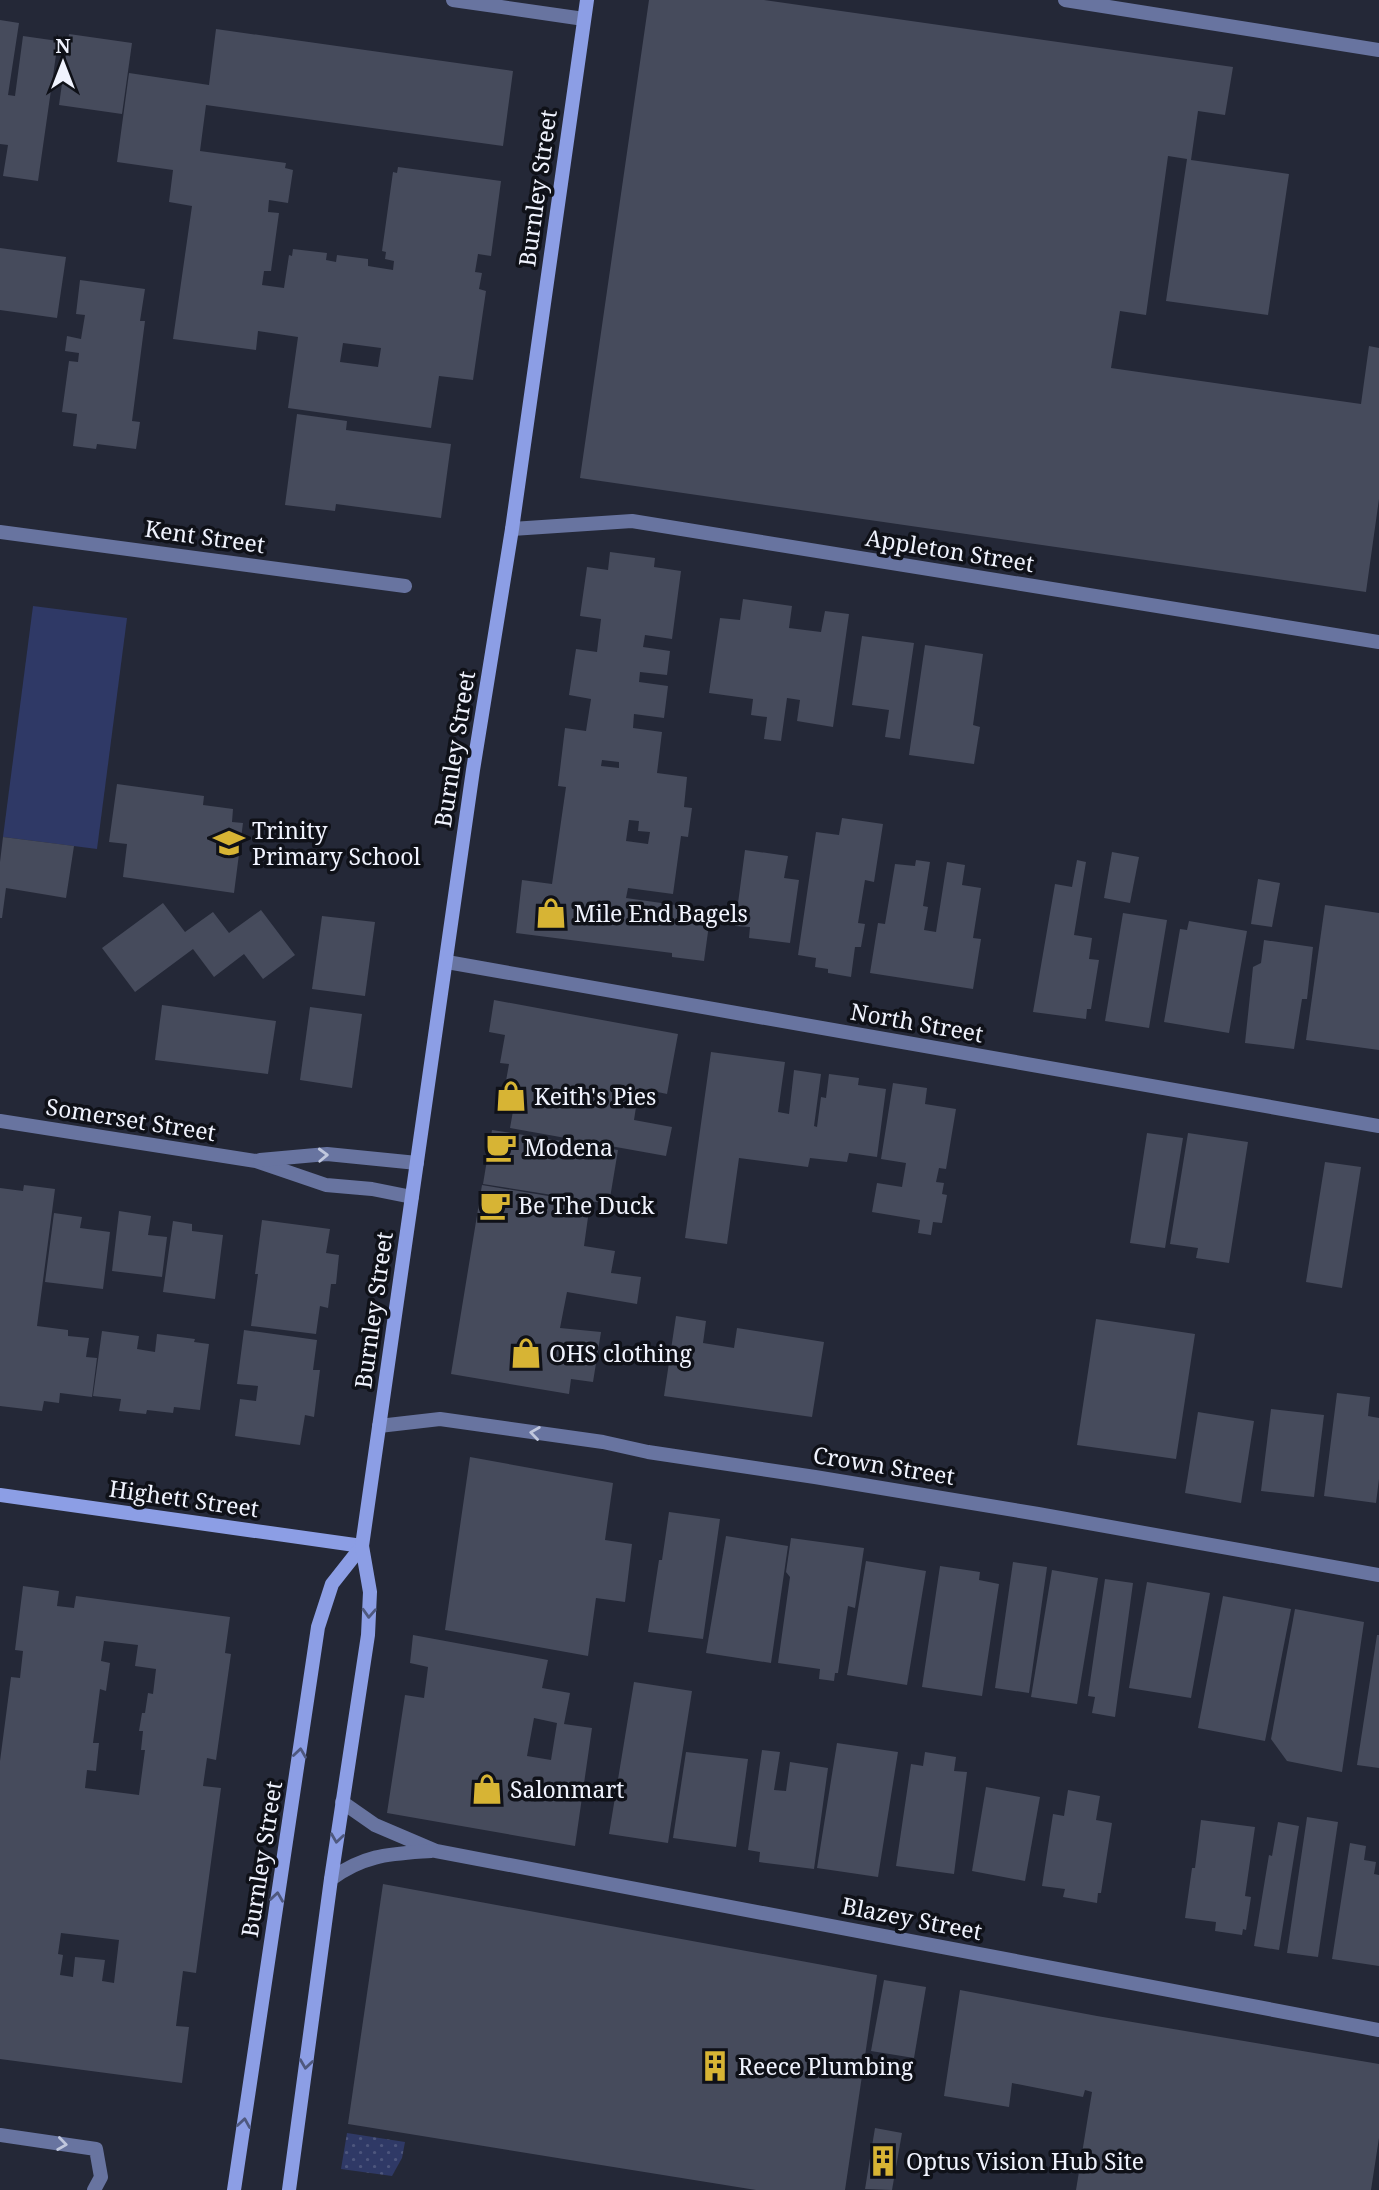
<svg xmlns="http://www.w3.org/2000/svg" width="1379" height="2190" font-family="'Noto Serif',serif">
  <style>
    .grass { fill: url(#grass-dots) }
    .green { fill: #2f3966 }
    .building { fill: #464b5c; fill-rule: evenodd }
    .lines { fill: none; stroke-linecap: round; stroke-linejoin: round }
    .street { stroke: #6874a0; stroke-width: 14 }
    .secondary { stroke: #8c9ee5; stroke-width: 14 }
    .oneway { stroke: #c0c7dd }
    .oneway2 { stroke: #4e587e }
    .labels { text-anchor: middle; dominant-baseline: central; stroke-width: 7; stroke-linejoin: round; paint-order: stroke }
    .street-label { font-size: 23px; fill: #f0f3fe; stroke: #0f1118 }
    .poi-label { font-size: 23px; fill: #f0f3fe; stroke: #0f1118; text-anchor: start }
  </style>
  <defs>
    <pattern id="grass-dots" width="8" height="8" patternUnits="userSpaceOnUse" patternTransform="scale(1.75)"><rect width="8" height="8" fill="#2f3966"/><path d="M2 2h.1M6 6h.1" fill="none" stroke="#4d567d" stroke-width="1.8" stroke-linecap="round"/></pattern>
  </defs>
  <rect width="100%" height="100%" fill="#242837"/>
  <polygon class="grass" points="347,2133 405,2142 402,2158 392,2176 341,2169"/>
  <polygon class="green" points="33,606 127,618 97,849 3,837"/>
  <g class="building">
    <polygon points="649,0 764,0 1233,67 1225,115 1198,111 1191,160 1289,174 1268,315 1166,301 1187,159 1168,156 1146,315 1120,311 1111,368 1361,404 1369,346 1379,348 1379,499 1366,592 580,478"/>
    <polygon points="0,20 19,23 8,95 15,96 23,36 58,41 38,181 3,176 8,145 0,144"/>
    <path d="M216,29L513,71L503,146L206,105L200,151L286,163L285,168L293,170L288,203L269,200L268,212L279,213L271,271H264L262,285L284,288L289,255L292,256L293,249L327,253L326,260L336,262L337,255L368,259V266L393,270L394,261L385,259L386,252L382,251L393,172L397,173L398,167L501,181L491,256L478,254L475,272L482,273L479,289L486,291L473,380L439,376L431,428L288,408L298,337L258,331L256,350L173,339L192,206L169,202L173,170L117,162L129,73L209,85ZM343,343L381,348L378,367L340,362Z"/>
    <polygon points="69,34 132,43 122,114 59,105"/>
    <polygon points="0,248 66,257 57,318 0,310"/>
    <polygon points="80,280 145,289 140,321 145,321 132,421 140,422 136,449 97,444 96,449 73,446 77,414 62,412 69,361 78,362 79,353 65,351 67,336 81,339 85,315 76,314"/>
    <polygon points="297,414 347,421 346,430 451,444 441,518 336,504 335,511 285,505"/>
    <path d="M610,552L655,558L654,567L681,571L672,639L645,635L643,647L670,651L667,675L640,672L639,682L668,686L664,718L634,714L633,728L662,732L657,773L687,777L684,807L692,808L688,837L681,836L673,894L628,888L626,898L711,910L704,961L672,957V953L516,933L522,880L552,884L566,787L558,786L565,728L586,731L591,699L569,695L576,649L597,652L601,619L580,616L587,567L608,570ZM602,760L619,762V768L601,766ZM629,820L639,821L638,831L650,832L648,844L626,841Z"/>
    <polygon points="743,599 792,606 789,628 821,632 825,611 849,614 833,727 797,721 800,700 787,698 781,741 764,739 767,717 751,715 753,699 709,693 720,618 740,620"/>
    <polygon points="862,636 914,643 900,739 885,737 889,710 852,705"/>
    <polygon points="925,645 983,654 973,725 980,727 974,764 909,755"/>
    <polygon points="117,784 204,796 203,805 233,809 232,822 243,823 234,893 123,877 127,844 109,842"/>
    <polygon points="842,818 883,824 874,882 865,880 858,923 865,924 861,947 855,947 851,977 828,973 828,969 815,967 816,958 798,955 816,832 839,835"/>
    <polygon points="3,837 74,846 66,898 6,888 2,918 0,918 0,862"/>
    <polygon points="745,850 788,856 784,878 799,880 790,943 749,938 750,927 735,926"/>
    <polygon points="1112,852 1139,857 1130,903 1104,898"/>
    <polygon points="916,860 930,862 923,906 928,907 924,930 936,932 947,862 965,865 962,885 981,888 973,938 981,939 973,989 870,973 878,923 885,924 895,864 915,866"/>
    <polygon points="1077,860 1086,862 1074,935 1092,938 1089,959 1099,960 1091,1009 1087,1009 1086,1019 1033,1012 1055,884 1072,887"/>
    <polygon points="1258,879 1280,883 1272,927 1251,924"/>
    <polygon points="163,903 185,932 213,912 229,933 261,910 295,955 263,979 244,954 214,977 193,949 135,992 102,948"/>
    <polygon points="1325,905 1379,913 1379,1050 1306,1040"/>
    <polygon points="1123,913 1167,920 1149,1028 1105,1021"/>
    <polygon points="322,916 375,922 365,996 312,989"/>
    <polygon points="1189,921 1247,931 1229,1033 1164,1022 1180,929 1187,930"/>
    <polygon points="1264,940 1313,947 1307,999 1302,999 1294,1049 1245,1043 1253,967 1261,963"/>
    <polygon points="494,1000 678,1034 667,1094 639,1088 634,1120 672,1127 666,1156 510,1128 516,1094 504,1092 509,1064 500,1063 505,1035 489,1032"/>
    <polygon points="162,1005 276,1021 268,1074 155,1060"/>
    <polygon points="310,1007 362,1014 352,1088 300,1080"/>
    <polygon points="711,1052 785,1062 778,1112 789,1114 794,1070 821,1074 814,1126 817,1127 821,1097 826,1098 829,1074 859,1078 858,1085 886,1089 877,1157 849,1153 847,1162 810,1158 808,1167 739,1158 727,1244 685,1238"/>
    <polygon points="893,1083 927,1088 925,1104 956,1109 946,1169 939,1168 936,1182 944,1183 942,1194 947,1195 942,1223 933,1222 931,1235 918,1233 920,1220 872,1212 877,1183 902,1187 906,1163 881,1159"/>
    <polygon points="492,1130 618,1150 609,1204 483,1184"/>
    <polygon points="1147,1133 1183,1138 1165,1248 1130,1243"/>
    <polygon points="1188,1133 1248,1142 1229,1263 1196,1258 1198,1248 1170,1244"/>
    <polygon points="1325,1162 1361,1167 1342,1288 1306,1282"/>
    <polygon points="24,1185 55,1189 37,1326 68,1330 68,1336 89,1338 86,1357 97,1358 92,1397 60,1393 59,1403 44,1401 42,1411 0,1406 0,1188 23,1191"/>
    <polygon points="482,1185 590,1203 584,1246 615,1251 611,1273 641,1277 637,1304 567,1292 560,1328 601,1332 593,1382 571,1379 569,1394 451,1374"/>
    <polygon points="119,1211 151,1216 148,1235 167,1237 162,1277 112,1271"/>
    <polygon points="54,1213 82,1217 80,1228 110,1232 103,1289 45,1282"/>
    <polygon points="262,1220 330,1229 326,1253 339,1255 336,1284 331,1284 328,1308 320,1306 316,1334 251,1326 258,1274 255,1274"/>
    <polygon points="173,1221 192,1224 192,1231 223,1235 215,1299 163,1292"/>
    <polygon points="676,1316 706,1321 703,1343 734,1348 737,1328 824,1342 812,1417 664,1396"/>
    <polygon points="1096,1319 1195,1334 1176,1459 1077,1445"/>
    <polygon points="244,1330 317,1340 313,1370 320,1370 314,1417 305,1415 300,1445 235,1436 240,1399 256,1401 258,1386 237,1384"/>
    <polygon points="102,1331 139,1336 137,1349 155,1352 157,1334 195,1339 194,1342 209,1344 200,1410 174,1407 173,1413 147,1410 146,1414 119,1411 121,1399 93,1396"/>
    <polygon points="1337,1393 1370,1397 1368,1416 1379,1418 1379,1479 1376,1503 1324,1496"/>
    <polygon points="1271,1409 1324,1415 1314,1497 1261,1491"/>
    <polygon points="1198,1412 1254,1421 1241,1503 1185,1493"/>
    <polygon points="470,1457 613,1483 605,1540 632,1544 625,1602 596,1598 588,1656 445,1630"/>
    <polygon points="669,1512 720,1519 703,1639 648,1632 659,1560 662,1560"/>
    <polygon points="726,1536 788,1546 771,1663 706,1653"/>
    <polygon points="791,1538 864,1548 855,1608 848,1606 838,1673 835,1673 834,1681 819,1679 820,1669 778,1663 790,1577 786,1572"/>
    <polygon points="866,1561 926,1571 907,1685 847,1675"/>
    <polygon points="1013,1562 1047,1567 1029,1693 995,1688"/>
    <polygon points="940,1566 980,1572 979,1580 999,1584 982,1696 922,1687"/>
    <polygon points="1052,1570 1098,1578 1077,1704 1031,1697"/>
    <polygon points="1105,1579 1133,1583 1115,1717 1092,1713 1095,1697 1088,1696"/>
    <polygon points="1147,1582 1210,1593 1191,1698 1129,1688"/>
    <path d="M23,1586L59,1591L57,1606L74,1608L76,1596L230,1617L225,1653L231,1654L216,1760L207,1758L203,1786L221,1788L196,1973L183,1971L176,2026L189,2027L182,2083L0,2059V1761L11,1677L20,1678L23,1651L15,1650ZM104,1641L138,1645L135,1666L156,1669L153,1694L148,1693L145,1713H142L139,1731H143L141,1750H145L139,1795L85,1788L87,1770L96,1771L99,1743H93L100,1689L106,1691L110,1663L101,1661ZM61,1933L119,1940L114,1983L102,1981L105,1960L75,1957L73,1977L60,1975L63,1955L58,1954Z"/>
    <polygon points="1223,1596 1291,1609 1265,1741 1198,1728"/>
    <polygon points="1295,1609 1364,1622 1342,1772 1287,1761 1271,1739"/>
    <path d="M413,1635L548,1660L542,1688L570,1693L564,1724L592,1728L575,1846L387,1813L405,1695L424,1698L428,1667L410,1663ZM534,1718L557,1723L551,1760L527,1756Z"/>
    <polygon points="1377,1635 1379,1635 1379,1768 1357,1765"/>
    <polygon points="634,1682 692,1691 668,1843 609,1834"/>
    <polygon points="837,1743 898,1752 878,1877 817,1868"/>
    <polygon points="762,1750 780,1752 774,1790 786,1791 790,1762 828,1768 814,1869 759,1862 760,1852 748,1850"/>
    <polygon points="686,1752 748,1759 736,1847 673,1838"/>
    <polygon points="925,1752 956,1757 954,1771 967,1772 954,1874 896,1866 911,1764 923,1766"/>
    <polygon points="986,1787 1040,1797 1025,1881 972,1871"/>
    <polygon points="1068,1790 1100,1796 1096,1820 1112,1823 1101,1893 1098,1893 1097,1903 1063,1897 1065,1889 1042,1886 1053,1814 1064,1816"/>
    <polygon points="1307,1817 1338,1822 1318,1957 1287,1953"/>
    <polygon points="1201,1820 1255,1827 1245,1896 1251,1897 1246,1930 1243,1929 1242,1935 1215,1931 1216,1922 1185,1918 1192,1868 1195,1868"/>
    <polygon points="1278,1822 1299,1826 1279,1950 1254,1946 1269,1855 1272,1856"/>
    <polygon points="1350,1843 1366,1846 1364,1860 1376,1862 1374,1874 1379,1875 1379,1966 1332,1959"/>
    <polygon points="383,1884 877,1975 845,2190 756,2190 348,2124"/>
    <polygon points="884,1980 926,1987 914,2058 871,2051"/>
    <polygon points="960,1990 1097,2016 1379,2064 1379,2138 1371,2190 1076,2190 1092,2092 1085,2090 1083,2097 1012,2083 1009,2107 944,2096"/>
    <polygon points="875,2128 902,2133 892,2190 865,2189"/>
  </g>
  <g class="lines">
    <g class="street">
      <polyline points="453,0 584,19"/>
      <polyline points="1065,0 1379,50"/>
      <polyline points="512,529 632,521 1379,642"/>
      <polyline points="0,532 405,586"/>
      <polyline points="447,962 1379,1126"/>
      <polyline points="0,1121 256,1161 326,1185 372,1189 412,1197"/>
      <polyline points="260,1160 327,1154 417,1163"/>
      <polyline points="379,1426 440,1419 603,1442 648,1452 815,1477 1038,1514 1379,1575"/>
      <polyline points="342,1802 375,1825 436,1851 1379,2030"/>
      <path d="M331,1879C365,1854 391,1854 431,1851"/>
      <polyline points="0,2135 96,2149 101,2177 94,2190"/>
    </g>
    <g class="secondary">
      <polyline points="0,1495 362,1546"/>
      <polyline points="234,2190 318,1627 332,1584 362,1546"/>
      <polyline points="289,2190 331,1879 368,1635 370,1592 362,1546 473,770 512,529 587,0"/>
    </g>
  </g>
  <defs><path id="oneway-chevron" d="M-2-3.5L2.5 0L-2 3.5" fill="none" stroke-width="1.6" stroke-linecap="round" stroke-linejoin="round" transform="scale(1.75)"/></defs>
  <g class="oneway">
    <use href="#oneway-chevron" transform="translate(323 1155) rotate(-2)"/>
    <use href="#oneway-chevron" transform="translate(535 1433) rotate(-172)"/>
    <use href="#oneway-chevron" transform="translate(62 2144) rotate(8)"/>
  </g>
  <g class="oneway2">
    <use href="#oneway-chevron" transform="translate(369 1613) rotate(93)"/>
    <use href="#oneway-chevron" transform="translate(300 1753) rotate(-82)"/>
    <use href="#oneway-chevron" transform="translate(337 1838) rotate(98)"/>
    <use href="#oneway-chevron" transform="translate(277 1897) rotate(-82)"/>
    <use href="#oneway-chevron" transform="translate(306 2064) rotate(98)"/>
    <use href="#oneway-chevron" transform="translate(244 2123) rotate(-81)"/>
  </g>
  <defs>
    <symbol id="school-bare" viewBox="-9 -9 18 18"><path d="M0-5L7-2L0 1L-7-2ZM-4 1L0 2.5L4 1V4Q0 6-4 4Z" fill="#d7b434" stroke="#0f1118" stroke-width="2.5" paint-order="stroke"/></symbol>
    <symbol id="shop-bare" viewBox="-9 -9 18 18"><path d="M-5-2.5h2.3a2.7 3.5 0 0 1 5.4 0H5L5.5 6h-11ZM-1.5-2.5h3a1.5 2.3 0 0 0-3 0Z" fill="#d7b434" stroke="#0f1118" stroke-width="2.5" paint-order="stroke"/></symbol>
    <symbol id="cafe-bare" viewBox="-9 -9 18 18"><path d="M-5.5-4.5H6V0H3Q3 3.5 0 3.5H-2.5Q-5.5 3.5-5.5 0ZM3-3.2v2h1.7v-2ZM-6 4.5H4V6H-6Z" fill="#d7b434" stroke="#0f1118" stroke-width="2.5" paint-order="stroke"/></symbol>
    <symbol id="building-bare" viewBox="-9 -9 18 18"><path d="M-4-6H4V6H1V3H-1V6H-4ZM-2.5-4.3h1.7v1.8h-1.7ZM.8-4.3h1.7v1.8H.8ZM-2.5-1h1.7V.8h-1.7ZM.8-1h1.7V.8H.8Z" fill="#d7b434" stroke="#0f1118" stroke-width="2.5" paint-order="stroke"/></symbol>
  </defs>
  <g fill-rule="evenodd">
    <use href="#school-bare" x="207" y="821" width="44" height="44"/>
    <use href="#shop-bare" x="529" y="891" width="44" height="44"/>
    <use href="#shop-bare" x="489" y="1074" width="44" height="44"/>
    <use href="#cafe-bare" x="479" y="1125" width="44" height="44"/>
    <use href="#cafe-bare" x="473" y="1183" width="44" height="44"/>
    <use href="#shop-bare" x="504" y="1331" width="44" height="44"/>
    <use href="#shop-bare" x="465" y="1767" width="44" height="44"/>
    <use href="#building-bare" x="693" y="2044" width="44" height="44"/>
    <use href="#building-bare" x="861" y="2139" width="44" height="44"/>
  </g>
  <g class="labels">
    <g class="street-label">
      <text transform="translate(537 188) rotate(-82)">Burnley Street</text>
      <text transform="translate(205 536) rotate(8)">Kent Street</text>
      <text transform="translate(950 550) rotate(9)">Appleton Street</text>
      <text transform="translate(454 749) rotate(-81)">Burnley Street</text>
      <text transform="translate(917 1022) rotate(10)">North Street</text>
      <text transform="translate(131 1119) rotate(9)">Somerset Street</text>
      <text transform="translate(373 1310) rotate(-82)">Burnley Street</text>
      <text transform="translate(884 1465) rotate(9)">Crown Street</text>
      <text transform="translate(184 1498) rotate(8)">Highett Street</text>
      <text transform="translate(261 1859) rotate(-81)">Burnley Street</text>
      <text transform="translate(912 1918) rotate(11)">Blazey Street</text>
    </g>
    <g class="poi-label">
      <text x="252" y="830">Trinity<tspan x="252" dy="26">Primary School</tspan></text>
      <text x="574" y="913">Mile End Bagels</text>
      <text x="534" y="1096">Keith's Pies</text>
      <text x="524" y="1147">Modena</text>
      <text x="518" y="1205">Be The Duck</text>
      <text x="549" y="1353">OHS clothing</text>
      <text x="510" y="1789">Salonmart</text>
      <text x="738" y="2066">Reece Plumbing</text>
      <text x="906" y="2161">Optus Vision Hub Site</text>
    </g>
  </g>
  <g transform="translate(63 63)" stroke="#0f1118" stroke-width="5" paint-order="stroke">
  <path d="M0-5L12 26L0 18L-12 26Z" fill="#f0f3fe"/>
  <text y="-10" font-size="19" font-weight="bold" text-anchor="middle" fill="#f0f3fe">N</text>
  </g>
</svg>
